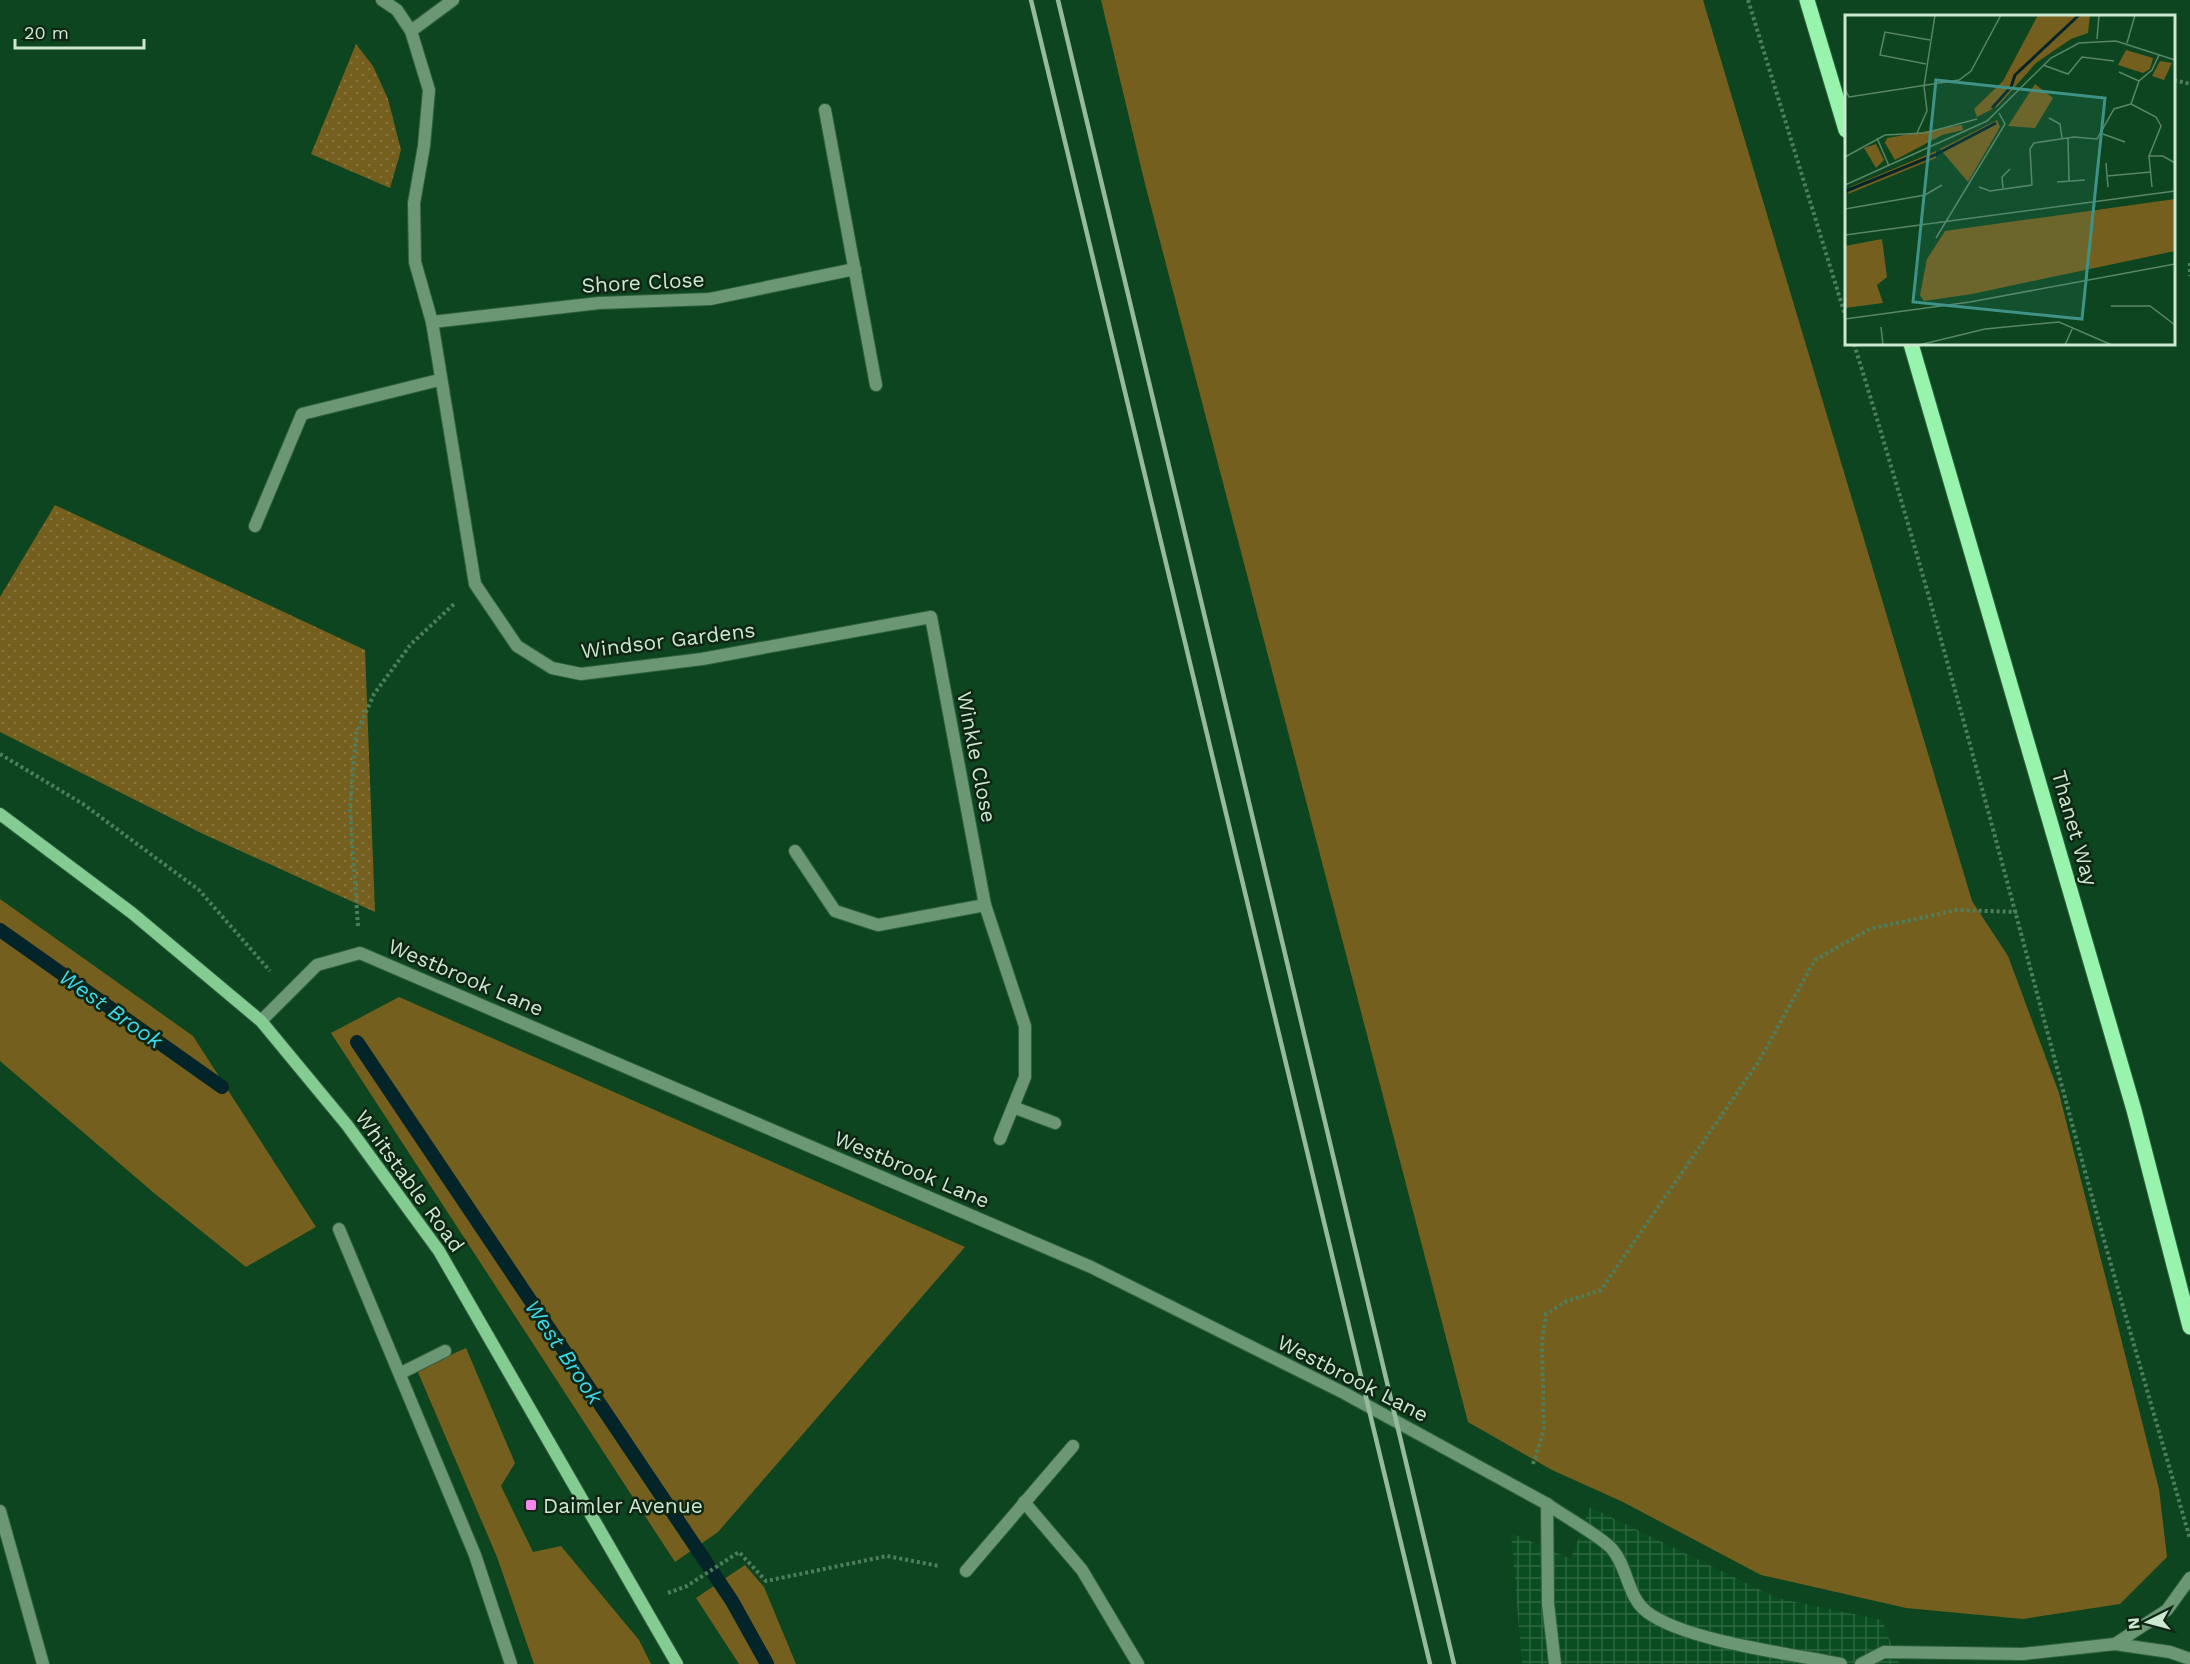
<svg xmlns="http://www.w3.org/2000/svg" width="2190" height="1664" font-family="'Work Sans',sans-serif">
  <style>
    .industrial { fill: url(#industrial-grid) }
    .grass { fill: #755f1e }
    .park { fill: url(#park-dots) }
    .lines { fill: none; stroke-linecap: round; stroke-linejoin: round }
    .stream { stroke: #032429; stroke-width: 14 }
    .lane-casing { stroke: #2f623f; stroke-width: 14 }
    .street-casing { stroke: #2f623f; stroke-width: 14 }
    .secondary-casing { stroke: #2f623f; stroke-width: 14 }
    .primary-casing { stroke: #2f623f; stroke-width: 17 }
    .path { stroke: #4f7e5d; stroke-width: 4; stroke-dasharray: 3 3; stroke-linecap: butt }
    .lane { stroke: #6c9774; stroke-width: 12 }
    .street { stroke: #6c9774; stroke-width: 12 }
    .secondary { stroke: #85cc93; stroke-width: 12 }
    .primary { stroke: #98f4ac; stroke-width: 15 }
    .rail { stroke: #95ba9e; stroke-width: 4.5 }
    .poi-dot { fill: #f589ee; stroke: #102615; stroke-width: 2 }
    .labels { text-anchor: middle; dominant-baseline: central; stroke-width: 5; stroke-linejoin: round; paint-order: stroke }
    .street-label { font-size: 21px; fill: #cce8d0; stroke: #102615 }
    .poi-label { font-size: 21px; fill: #cce8d0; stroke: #102615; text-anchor: start }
    .water-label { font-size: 22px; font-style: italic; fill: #3cd7ed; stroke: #102615 }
    .inset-river { fill: none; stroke: #032429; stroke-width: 3 }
    .inset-road { fill: none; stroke: #598666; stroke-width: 1.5 }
    .view { fill: #3e9286; fill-opacity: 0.15; stroke: #3e9286; stroke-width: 3 }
    .inset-edge { fill: none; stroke: #cce8d0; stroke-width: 3 }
  </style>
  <defs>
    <pattern id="industrial-grid" width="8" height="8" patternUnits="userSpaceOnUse" patternTransform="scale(1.5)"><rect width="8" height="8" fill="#094d21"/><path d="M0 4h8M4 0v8" fill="none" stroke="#2c6740"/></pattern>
    <pattern id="park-dots" width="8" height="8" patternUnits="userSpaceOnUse" patternTransform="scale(1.5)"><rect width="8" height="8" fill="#755f1e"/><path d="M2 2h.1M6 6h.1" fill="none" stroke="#87763e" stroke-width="1.8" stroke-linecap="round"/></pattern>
  </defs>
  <rect width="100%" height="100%" fill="#0c451f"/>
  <polygon class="industrial" points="1590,1507 1777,1598 1882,1620 1899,1664 1522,1664 1511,1533 1571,1559"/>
  <g class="grass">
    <polygon points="1101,0 1703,0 1972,901 2008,956 2059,1093 2159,1489 2167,1557 2120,1604 2023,1619 1906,1608 1761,1575 1623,1502 1552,1470 1468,1422 1144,180"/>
    <polygon points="0,899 193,1036 316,1227 246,1267 154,1193 0,1061"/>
    <polygon points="399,997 965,1247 718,1532 675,1562 331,1033"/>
    <polygon points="466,1348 515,1463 501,1486 533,1552 561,1546 639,1640 651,1664 534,1664 497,1557 417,1370"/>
    <polygon points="745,1565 764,1587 796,1664 739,1664 696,1598"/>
  </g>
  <g class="park">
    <polygon points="356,44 373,66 388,99 401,150 390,188 311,154"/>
    <polygon points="55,505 365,650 375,912 201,833 0,732 0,597"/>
  </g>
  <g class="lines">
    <g class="stream">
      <polyline points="0,930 222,1087"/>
      <polyline points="357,1042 732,1601 767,1664"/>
    </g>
    <defs>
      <g id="lane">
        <path d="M1547,1504C1562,1515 1602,1537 1612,1549C1628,1567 1627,1597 1647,1612C1685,1641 1792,1654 1841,1664"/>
        <polyline points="1547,1504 1548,1604 1555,1664"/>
        <polyline points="2115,1644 2167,1610 2190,1578"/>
        <polyline points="1861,1664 1884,1652 2022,1654 2115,1644 2170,1652 2190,1659"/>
      </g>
      <g id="street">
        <polyline points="382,0 397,10 411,31 429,90 424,146 414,203 415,262 432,322 475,584 517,646 552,668 581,674 702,659 931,617 985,905 1025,1026 1025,1077 1000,1139"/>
        <polyline points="411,31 453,0"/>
        <polyline points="825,110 876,385"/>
        <polyline points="432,322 599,303 710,299 855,269"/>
        <polyline points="255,526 302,414 439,380"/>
        <polyline points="795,851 835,911 878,925 985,905"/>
        <polyline points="261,1021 317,965 360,953 1091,1267 1344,1393 1547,1504"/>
        <polyline points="1013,1107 1055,1123"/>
        <polyline points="339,1229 475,1555 511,1664"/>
        <polyline points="401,1373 445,1351"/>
        <polyline points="1024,1502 1082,1570 1138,1664"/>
        <polyline points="0,1511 43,1664"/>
        <polyline points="966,1571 1073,1446"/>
      </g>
      <polyline id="secondary" points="0,814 132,913 261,1021 347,1125 439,1251 677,1664"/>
      <g id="primary">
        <polyline points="1807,0 1846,130"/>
        <polyline points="1911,344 2134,1110 2190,1327"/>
      </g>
    </defs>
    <use href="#lane" class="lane-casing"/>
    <use href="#street" class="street-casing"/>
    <use href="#secondary" class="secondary-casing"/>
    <use href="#primary" class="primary-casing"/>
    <g class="path">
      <polyline points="1748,0 1846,318"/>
      <polyline points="2174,80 2190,84"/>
      <polyline points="2190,263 2190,276"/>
      <path d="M1854,344C1935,604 2003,868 2074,1131C2111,1268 2151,1403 2190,1539"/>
      <polyline points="0,754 83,804 199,890 270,971"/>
      <polyline points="358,926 350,809 356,734 374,694 411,644 455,603"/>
      <polyline points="1533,1464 1544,1430 1542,1342 1546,1314 1567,1301 1601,1290 1759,1061 1815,960 1870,929 1957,910 2017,912"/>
      <polyline points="668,1593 687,1586 739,1552 766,1581 887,1556 939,1566"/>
    </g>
    <use href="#lane" class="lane"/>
    <use href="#street" class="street"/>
    <use href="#secondary" class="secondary"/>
    <use href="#primary" class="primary"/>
    <g class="rail">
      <polyline points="1031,0 1430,1664"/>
      <polyline points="1058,0 1454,1664"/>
    </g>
  </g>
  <rect class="poi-dot" x="525" y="1499" width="12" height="12" rx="3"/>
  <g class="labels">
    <g class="street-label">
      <text transform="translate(643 282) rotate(-3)">Shore Close</text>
      <text transform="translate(668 640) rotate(-7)">Windsor Gardens</text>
      <text transform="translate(977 757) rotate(79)">Winkle Close</text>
      <text transform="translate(2075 828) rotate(74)">Thanet Way</text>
      <text transform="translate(466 977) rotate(23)">Westbrook Lane</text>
      <text transform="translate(912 1169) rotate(23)">Westbrook Lane</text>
      <text transform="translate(410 1181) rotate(54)">Whitstable Road</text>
      <text transform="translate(1353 1378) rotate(27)">Westbrook Lane</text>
    </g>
    <g class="poi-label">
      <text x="543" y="1505">Daimler Avenue</text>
    </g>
    <g class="water-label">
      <text transform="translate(111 1009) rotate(35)">West Brook</text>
      <text transform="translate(564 1352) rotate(56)">West Brook</text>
    </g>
  </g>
  <g transform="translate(1845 15)">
    <rect width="330" height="330" fill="#0c451f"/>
    <path d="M193,0H245L243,18L226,24L191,48L153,91L132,102L129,94L158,66ZM281,35L308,43L305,54L298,58L273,50ZM315,46L327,48L319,65L307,61ZM152,105L155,112L123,167L95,134ZM117,110L118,115L97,120L50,145L40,128L42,123ZM31,129L39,145L31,153L19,133ZM91,136V143L3,179L5,172ZM330,184V236L127,279L79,286L75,280L82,244L100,216ZM37,224L42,262L32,270L38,288L0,293V231Z" fill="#755f1e"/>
    <path d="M190,69L208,83L190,113L163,111Z" fill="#755f1e"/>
    <path class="inset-river" d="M147,93L166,72L170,60L234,0M1,176L90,140L151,108"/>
    <path class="inset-road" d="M252,24L254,0M282,28L290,0M81,49L35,40L40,17L85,25M198,50L223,59L237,42L269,46M274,57L294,66M0,74L4,82L114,65L126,56L156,0M286,89L311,102L316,111L304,141L307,172M286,89L294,66L307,55L314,40M204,103L215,109L217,123M72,118L82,96L79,71L90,0M258,119L280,127M32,123L44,151M223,123L224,166M304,141H318L330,148M0,142L40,120L80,118L132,104M261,148L263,172M262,161L306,157M212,167L240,165M0,170L142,106L206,43L234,28L271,26L330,45M134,172L145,176L187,170L185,134L189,128L229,122L252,124L269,94L286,89M158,173L157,162L165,154M0,194L80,180L97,170M0,220L330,176M91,223L160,109L154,98M266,291H305L330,310M0,304L125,287L330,249M36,312L38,330M74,330L140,314L214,307L267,330M220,330L228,312"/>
    <path class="view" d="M91,65L260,83L237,304L68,287Z"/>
    <rect width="330" height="330" class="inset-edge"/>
  </g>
  <g transform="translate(2148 1622) rotate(264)" stroke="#102615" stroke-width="4.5" paint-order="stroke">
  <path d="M0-4.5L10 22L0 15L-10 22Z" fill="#cce8d0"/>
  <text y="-9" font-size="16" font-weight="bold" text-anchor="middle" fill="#cce8d0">N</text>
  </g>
  <path d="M15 39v9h129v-9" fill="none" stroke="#cce8d0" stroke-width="3"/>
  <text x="24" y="39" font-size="18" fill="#cce8d0" stroke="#102615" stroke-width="4.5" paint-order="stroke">20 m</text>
</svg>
